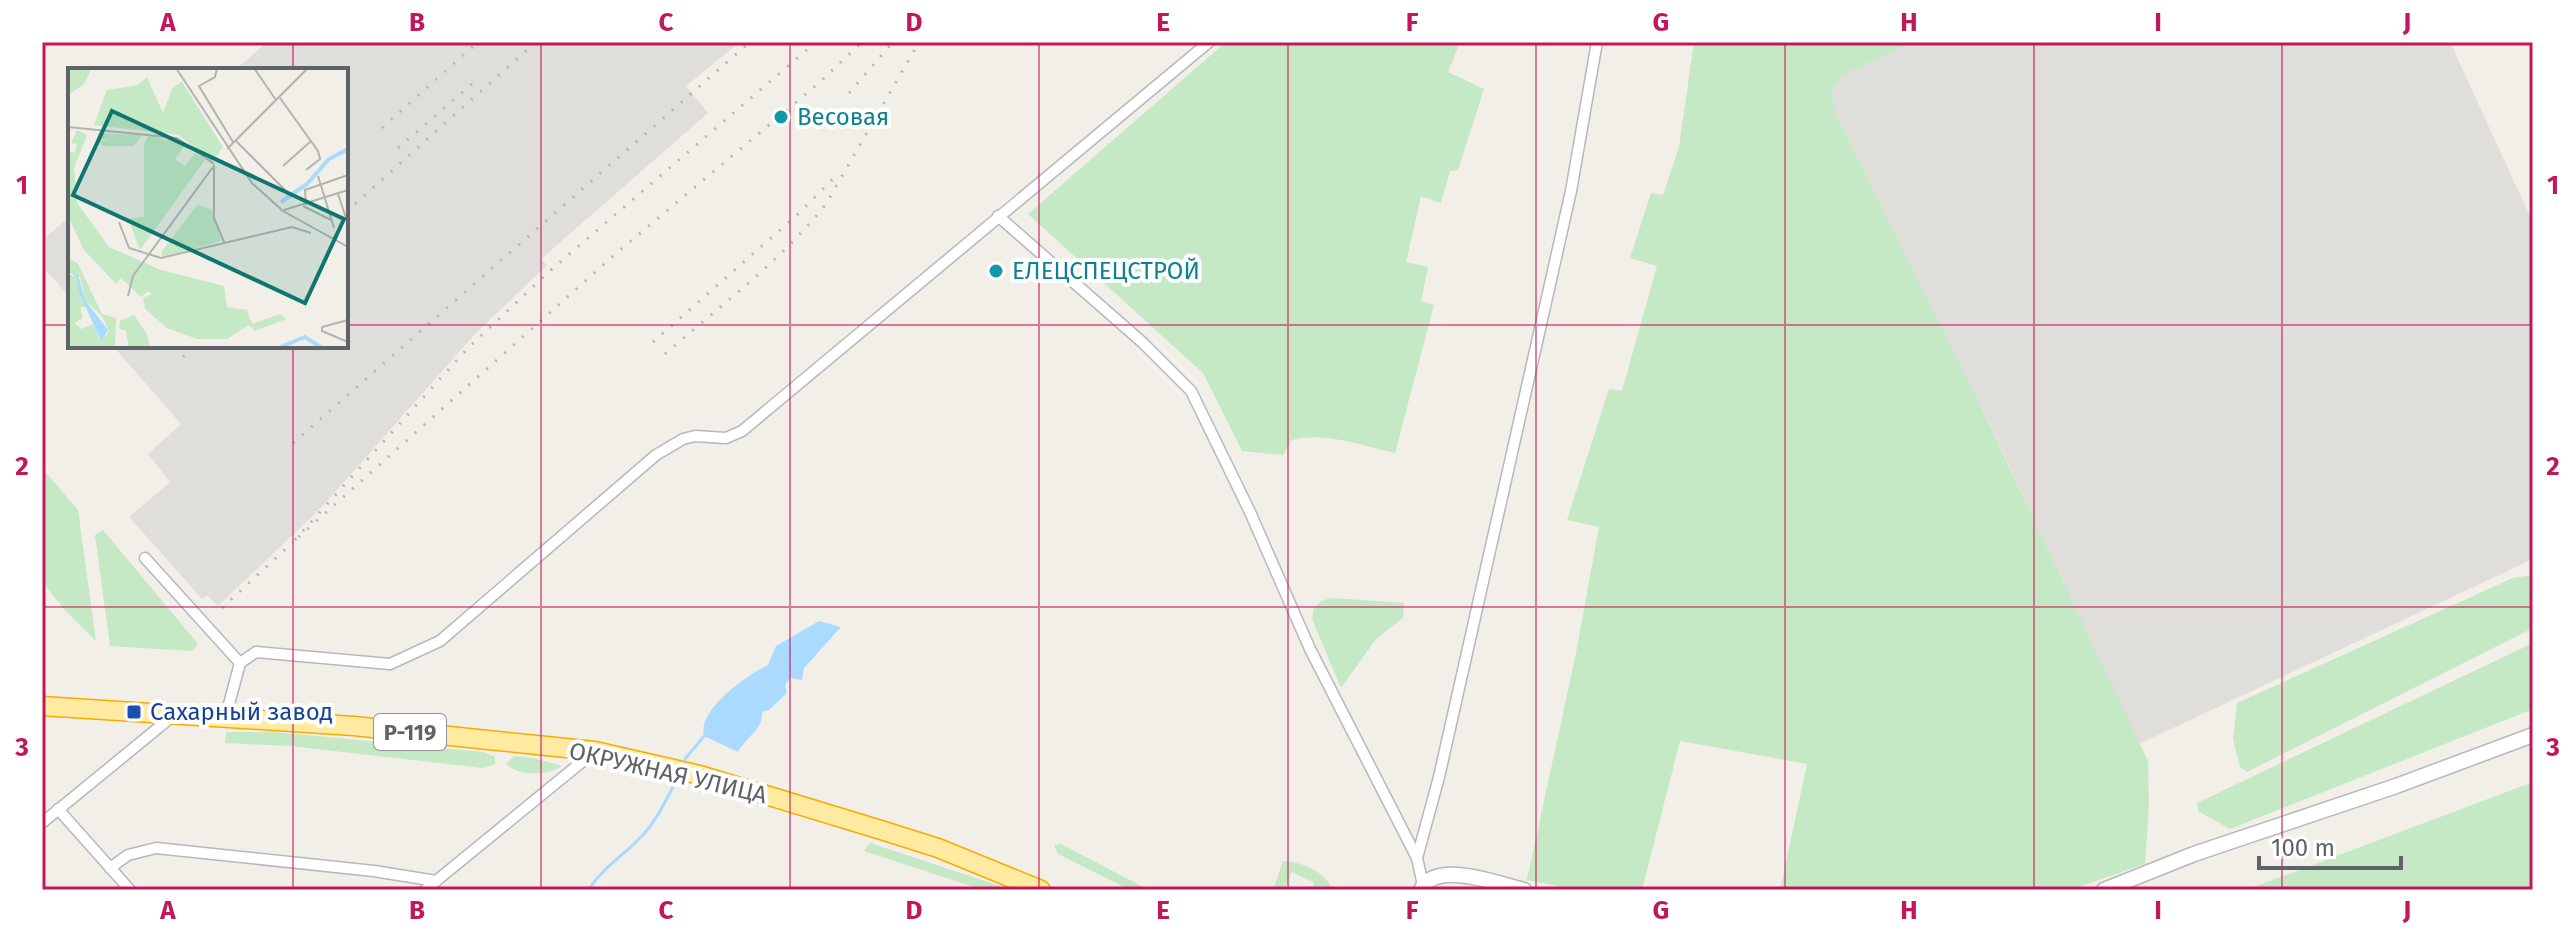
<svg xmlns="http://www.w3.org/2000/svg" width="2575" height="932" font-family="'Fira Sans',sans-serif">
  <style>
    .industrial { fill: #e0deda }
    .green { fill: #c5e8c5 }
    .water { fill: #aadaff }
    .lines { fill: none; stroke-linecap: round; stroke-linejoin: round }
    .stream { stroke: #aadaff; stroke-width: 3 }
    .minor-casing { stroke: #b5b8bc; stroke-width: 13 }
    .tertiary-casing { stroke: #b5b8bc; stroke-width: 17 }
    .trunk-casing { stroke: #f9ab00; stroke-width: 21 }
    .minor { stroke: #fff; stroke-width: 10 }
    .tertiary { stroke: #fff; stroke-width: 14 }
    .trunk { stroke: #feeaa1; stroke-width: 18 }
    .rail { stroke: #b6b7b8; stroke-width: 3; stroke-dasharray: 2 10; stroke-linecap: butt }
    .grid { fill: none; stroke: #c2185b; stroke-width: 2; stroke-opacity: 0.55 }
    .culture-dot { fill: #0f9aa8; stroke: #fff; stroke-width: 3 }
    .transit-dot { fill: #1a4fb4; stroke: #fff; stroke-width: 3 }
    .labels { text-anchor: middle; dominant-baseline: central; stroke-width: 8; stroke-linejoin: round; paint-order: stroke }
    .shield { fill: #fff; stroke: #8f9295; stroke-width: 2 }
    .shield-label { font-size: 22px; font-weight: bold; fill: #5f6368 }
    .culture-label { font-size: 24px; fill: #0d838f; stroke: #fff; text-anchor: start }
    .transit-label { font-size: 24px; fill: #164399; stroke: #fff; text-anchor: start }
    .street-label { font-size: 24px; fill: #5f6368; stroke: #fff }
    .inset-river { fill: none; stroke: #aadaff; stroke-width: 4 }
    .inset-road { fill: none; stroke: #b3b3b1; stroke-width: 2 }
    .view { fill: #0f766e; fill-opacity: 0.15; stroke: #0f766e; stroke-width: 4 }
    .inset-edge { fill: none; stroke: #5f6368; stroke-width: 4 }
    .neatline { fill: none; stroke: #c2185b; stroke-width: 3 }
    .grid-label { font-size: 26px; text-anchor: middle; font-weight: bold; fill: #c2185b }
  </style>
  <rect width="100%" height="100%" fill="#f1efe8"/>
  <g class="industrial">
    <polygon points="267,42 740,42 686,86 708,113 541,259 547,265 475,334 320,509 218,606 207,595 202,599 129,517 170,482 148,454 181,424 113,346 346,346 346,70 235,70"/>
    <polygon points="1912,42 2450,42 2533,223 2533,559 2139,744 1991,427 1833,107 1832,90 1840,77"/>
    <polygon points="70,216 70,297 42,266 42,241"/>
  </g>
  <g class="green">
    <path d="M1226,42H1460L1448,72L1484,89L1458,170L1450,171L1441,203L1421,196L1406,262L1428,267L1421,301L1434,305L1395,453C1363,446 1324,431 1292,440L1283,455L1242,451L1203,373L1028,214Z"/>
    <polygon points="1694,42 1912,42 1840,77 1832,90 1833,107 1972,388 2148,761 2149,805 2145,864 2070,890 1780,890 1807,764 1680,741 1642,890 1578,890 1527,880 1576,653 1599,527 1567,520 1609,389 1622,391 1657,266 1630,258 1651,193 1663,195 1679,147"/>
    <polygon points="42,468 78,510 96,641 63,608 42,581"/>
    <polygon points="103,530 198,644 192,651 110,646 95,535"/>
    <polygon points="2533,575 2533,628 2247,772 2240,767 2233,739 2237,703 2513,578"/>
    <polygon points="1331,598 1404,603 1403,618 1376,639 1341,688 1312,619 1314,608 1321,601"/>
    <polygon points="2533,643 2533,709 2230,829 2198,811 2197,803"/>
    <polygon points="226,732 274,732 484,752 495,757 495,764 483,768 290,746 225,743"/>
    <path d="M514,756L533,758L562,766C547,776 519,776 506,764Z"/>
    <polygon points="2533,782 2533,890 2246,890"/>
    <polygon points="870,843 1012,890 983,890 864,851"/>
    <polygon points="1061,844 1149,890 1130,890 1058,854 1054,845"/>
    <path d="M1283,861C1300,861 1328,873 1332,890H1314L1313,882L1292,872L1284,890H1273Z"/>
  </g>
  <path class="water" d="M819,621L841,627L804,668L802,680L791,678L785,685L787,693L769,710L762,712C763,730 747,736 738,752L704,736C697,710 747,675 768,665L776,646Z"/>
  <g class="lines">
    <g class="stream">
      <polyline points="685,759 704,736"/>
      <path d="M588,890C603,868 620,858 638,840C655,824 665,802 676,781"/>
    </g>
    <defs>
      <g id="minor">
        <polyline points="998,216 1142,342 1191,391 1250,512 1310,649 1417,858 1423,885"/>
        <polyline points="145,558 240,663 225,719"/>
        <polyline points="240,663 256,652 390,664 440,641 656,455 683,439 695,436 726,438 742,431 1209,42"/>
        <polyline points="58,809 130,890"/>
        <polyline points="42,823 174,715"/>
        <polyline points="1417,858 1439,777 1571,191 1597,42"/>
        <polyline points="110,868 128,855 156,848 374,871 436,881"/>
        <polyline points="425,890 594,752"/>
      </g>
      <g id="tertiary">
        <path d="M1421,890C1435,859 1498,884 1524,890"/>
        <polyline points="2104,890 2194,854 2396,786 2533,735"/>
      </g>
      <polyline id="trunk" points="42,706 354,726 595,751 700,775 881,830 938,848 1041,890"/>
    </defs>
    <use href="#minor" class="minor-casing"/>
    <use href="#tertiary" class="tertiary-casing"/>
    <use href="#trunk" class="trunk-casing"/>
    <use href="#minor" class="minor"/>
    <use href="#tertiary" class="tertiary"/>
    <use href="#trunk" class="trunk"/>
    <g class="rail">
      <polyline points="816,42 552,269 468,348 293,542 620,250 819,83 862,42"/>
      <polyline points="849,93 893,42"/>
      <polyline points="382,128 478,42"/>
      <polyline points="398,148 472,84"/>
      <polyline points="346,212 536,42"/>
      <polyline points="653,342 797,215 834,178"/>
      <path d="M665,354C720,306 781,261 826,204L919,42"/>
      <polyline points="183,357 195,346"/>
      <polyline points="293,443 750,42"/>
      <polyline points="222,608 293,542"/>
    </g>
  </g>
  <path class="grid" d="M293,42V70M541,42V890M790,42V890M1039,42V890M1288,42V890M1536,42V890M1785,42V890M2034,42V890M2282,42V890M42,325H70M346,325H2533M293,346V890M42,607H2533"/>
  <g class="culture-dot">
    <circle cx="781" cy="117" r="8"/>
    <circle cx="996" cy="271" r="8"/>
  </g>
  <rect class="transit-dot" x="126" y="704" width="16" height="16" rx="4"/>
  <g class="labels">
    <rect class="shield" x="374" y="714" width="72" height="36" rx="6"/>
    <g class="shield-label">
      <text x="410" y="732">Р-119</text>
    </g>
    <g class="culture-label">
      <text x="797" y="117">Весовая</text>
      <text x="1012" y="271">ЕЛЕЦСПЕЦСТРОЙ</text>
    </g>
    <g class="transit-label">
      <text x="150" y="712">Сахарный завод</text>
    </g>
    <g class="street-label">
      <text transform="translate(668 773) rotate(13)">ОКРУЖНАЯ УЛИЦА</text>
    </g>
  </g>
  <g transform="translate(68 68)">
    <rect width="280" height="280" fill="#f1efe8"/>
    <path d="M0,0H24L16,16L0,27ZM79,9L95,45L105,19L114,14L155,79L144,94L111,67L26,57L39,22L70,17ZM9,62L19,67L6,100L9,135L41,179L93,202L156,218L159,239L179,242L184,256L212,246L218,251L187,263L181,257L159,271H129L99,260L77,241L75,230L84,226L80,223L73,229L53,210L48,216L16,182L0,148V85L7,84L9,75L3,76ZM29,65L71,67L73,70L65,78H35L31,74L41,71L30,72ZM80,67L117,77L107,91L117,98L127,85L137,92L72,182L60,151L76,149V77ZM130,136L144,142L153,173L95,189L93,184ZM1,190L10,196L34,246L48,250L47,280H0V206L9,209L19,239H12L15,250L7,255L13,261L25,256L32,273L41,264L34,248L17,232L12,209L0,203ZM66,247L79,266L82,280H61L58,263L51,261L52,253Z" fill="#c5e8c5"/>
    <path d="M0,203L10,207L17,232L40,262L33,273L11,224L9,209Z" fill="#aadaff"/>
    <path class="inset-river" d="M213,134L239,116L261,91L280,81M210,280L237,269L254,280"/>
    <path class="inset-road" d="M108,0L184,115L215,143L280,179M149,0L147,9L131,18L165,74M186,0L208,32M212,30L250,83L252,91L238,102M0,59L109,70L146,96M168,73L217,122M159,81L240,0M146,97V150L156,174M215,98L243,73M250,108L266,160M270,126L280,156M238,137L237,122L280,107M235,138L263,152M216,142L280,122M51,154L61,180L93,190L224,159L243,165M60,228L65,208L145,99M254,259V263L280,274M254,259L280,252"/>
    <path class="view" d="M44,43L276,151L237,235L5,127Z"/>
    <rect width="280" height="280" class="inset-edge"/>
  </g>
  <rect width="2575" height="932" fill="none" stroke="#ffffff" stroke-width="88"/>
  <path d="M2259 856v12h142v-12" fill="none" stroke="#5f6368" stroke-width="4"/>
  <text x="2271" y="856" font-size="24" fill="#5f6368" stroke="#ffffff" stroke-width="6" paint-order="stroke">100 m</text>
  <rect x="44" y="44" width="2487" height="844" class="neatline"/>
  <g class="grid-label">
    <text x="168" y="31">A</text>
    <text x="417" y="31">B</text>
    <text x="666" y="31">C</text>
    <text x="914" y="31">D</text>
    <text x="1163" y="31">E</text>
    <text x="1412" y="31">F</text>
    <text x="1661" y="31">G</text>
    <text x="1909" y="31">H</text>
    <text x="2158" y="31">I</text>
    <text x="2407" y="31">J</text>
    <text x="22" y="194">1</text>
    <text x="2553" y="194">1</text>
    <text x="22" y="475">2</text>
    <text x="2553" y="475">2</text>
    <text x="22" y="756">3</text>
    <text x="2553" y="756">3</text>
    <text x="168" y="919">A</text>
    <text x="417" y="919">B</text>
    <text x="666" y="919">C</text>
    <text x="914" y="919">D</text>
    <text x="1163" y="919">E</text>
    <text x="1412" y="919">F</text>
    <text x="1661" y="919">G</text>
    <text x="1909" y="919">H</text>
    <text x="2158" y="919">I</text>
    <text x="2407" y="919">J</text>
  </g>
</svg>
